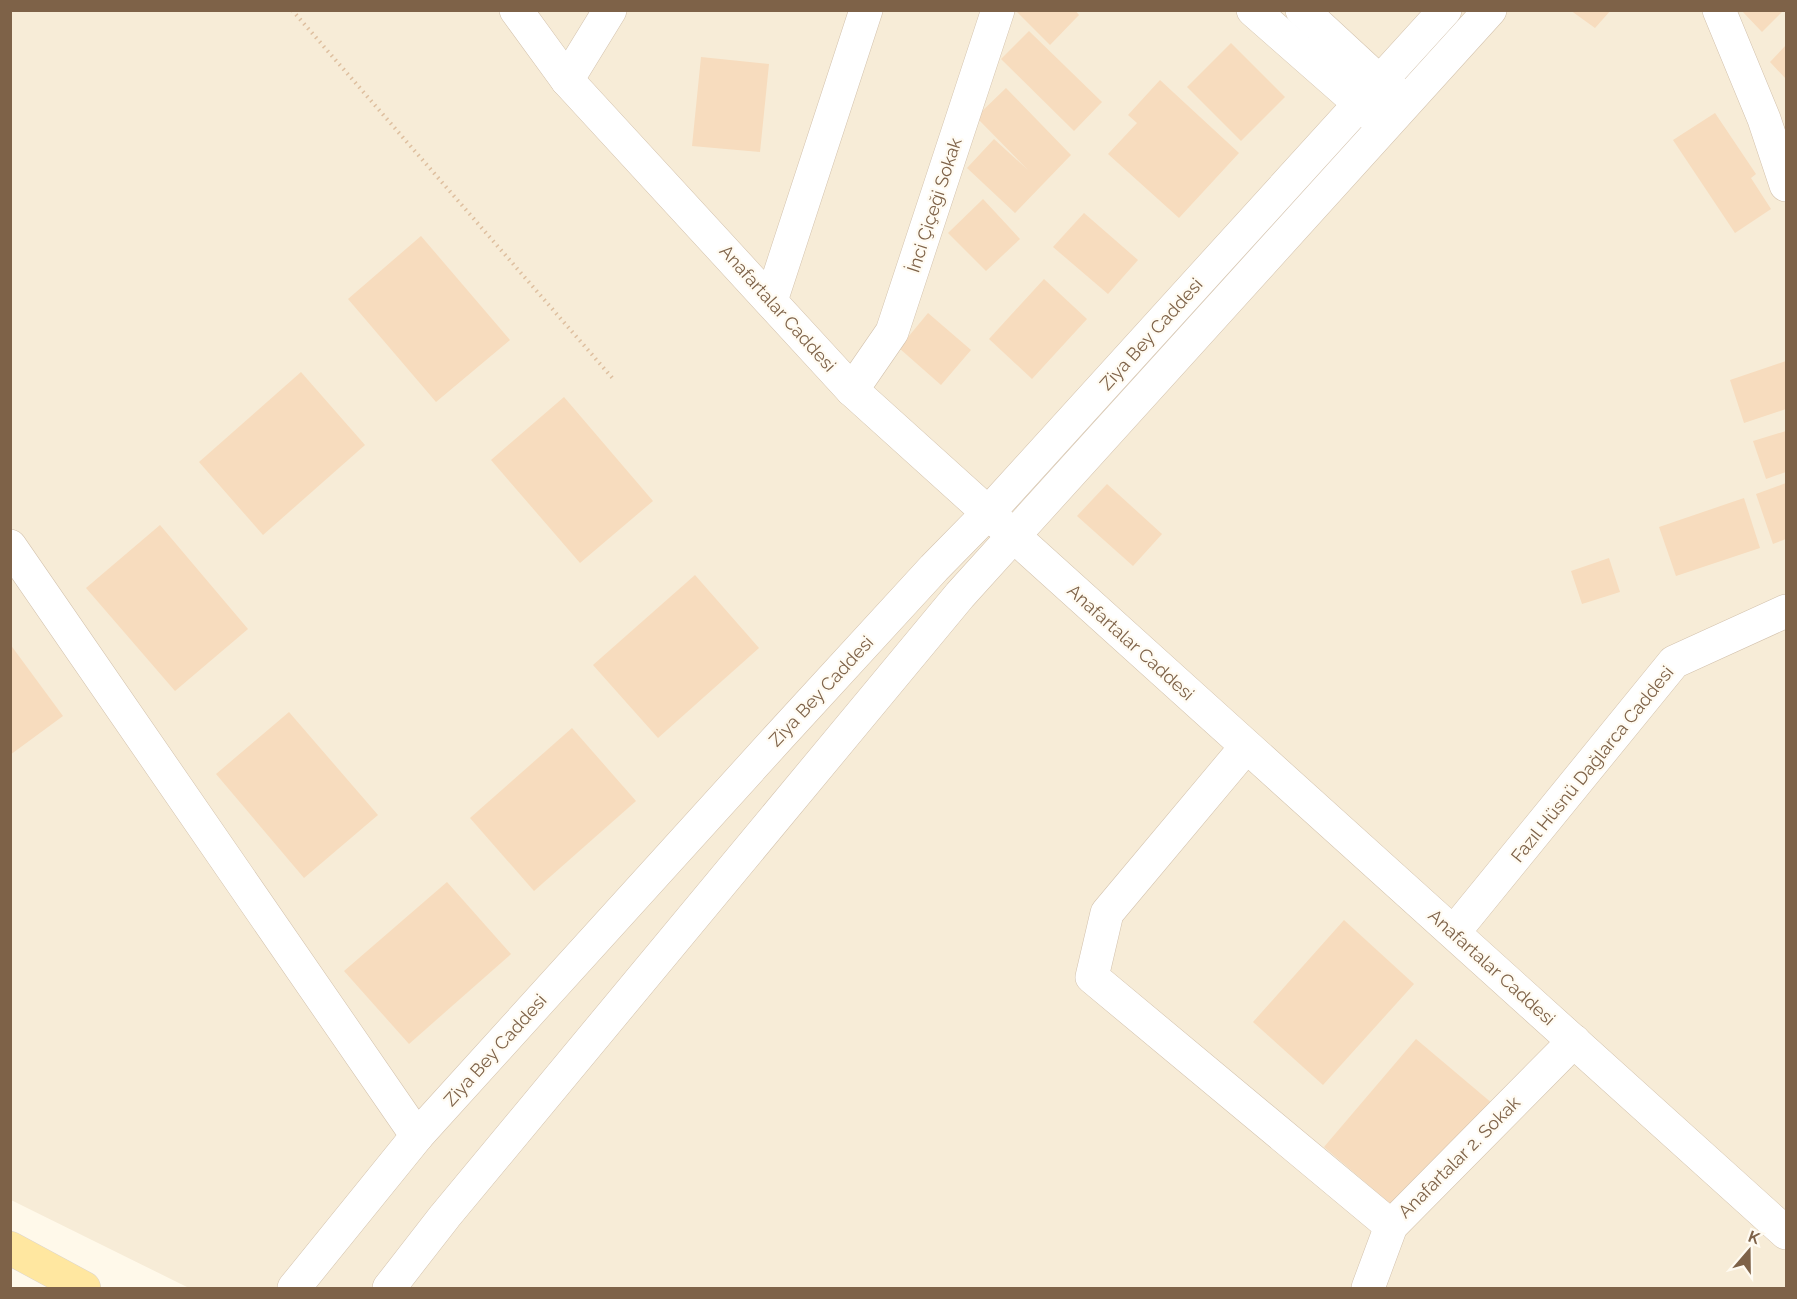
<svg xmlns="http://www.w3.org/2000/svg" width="1797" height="1299" font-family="Raleway,sans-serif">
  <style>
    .residential { fill: #f7ecd7 }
    .building { fill: #f7dcbe }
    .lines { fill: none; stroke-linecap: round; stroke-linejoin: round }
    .minor-casing { stroke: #d3c2ad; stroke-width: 34 }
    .major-casing { stroke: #ddd6cf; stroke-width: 34 }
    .path { stroke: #debf9f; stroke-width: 4; stroke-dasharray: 1.5 4.5; stroke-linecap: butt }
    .minor { stroke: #fff; stroke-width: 33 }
    .major { stroke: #ffe7a0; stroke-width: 33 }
    .labels { text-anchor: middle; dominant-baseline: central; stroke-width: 4.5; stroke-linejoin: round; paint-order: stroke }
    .street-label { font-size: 18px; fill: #7e6248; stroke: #fffbf2 }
  </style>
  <rect width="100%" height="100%" fill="#fff9ea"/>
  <polygon class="residential" points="10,11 1786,11 1786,1288 189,1288 11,1200"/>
  <g class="building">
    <polygon points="1015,10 1075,10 1079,15 1050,45"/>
    <polygon points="1570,10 1611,10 1595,28"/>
    <polygon points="1741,10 1784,10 1762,32"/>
    <polygon points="1029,31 1102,102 1074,131 1001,59"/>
    <polygon points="1231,43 1285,97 1241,141 1187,87"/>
    <polygon points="1786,45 1786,79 1770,62"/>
    <polygon points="701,57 769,64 760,152 692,146"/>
    <polygon points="1160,80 1239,153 1179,218 1108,154 1137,123 1128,115"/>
    <polygon points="1006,88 1071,155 1015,213 967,168 994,139 1028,170 976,117"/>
    <polygon points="1715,113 1756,174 1751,178 1771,209 1735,233 1673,140"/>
    <polygon points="983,199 1020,239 986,271 948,233"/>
    <polygon points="1084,213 1138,260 1108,294 1053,247"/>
    <polygon points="421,236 510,340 436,402 348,299"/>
    <polygon points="1044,279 1087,319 1032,379 989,339"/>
    <polygon points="928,313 971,350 941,385 899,348"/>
    <polygon points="1786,361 1786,409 1744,423 1730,380"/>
    <polygon points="301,372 365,445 263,535 199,462"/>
    <polygon points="564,397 653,501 580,563 491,460"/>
    <polygon points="1786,431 1786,472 1766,479 1753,441"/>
    <polygon points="1786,483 1786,539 1773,544 1756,494"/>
    <polygon points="1107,484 1162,534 1133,566 1077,516"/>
    <polygon points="1744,498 1760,548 1676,576 1659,527"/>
    <polygon points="160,525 248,629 175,691 86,588"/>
    <polygon points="1609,558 1620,592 1582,604 1571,571"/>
    <polygon points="695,575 759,648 658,738 593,665"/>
    <polygon points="10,644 63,716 10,755"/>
    <polygon points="289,712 378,815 304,878 216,774"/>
    <polygon points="572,728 636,801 534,891 470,818"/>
    <polygon points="447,882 511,954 409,1044 344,971"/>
    <polygon points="1344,920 1414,984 1323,1085 1253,1022"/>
    <polygon points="1416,1039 1493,1104 1400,1212 1324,1147"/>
  </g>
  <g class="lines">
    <defs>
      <g id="minor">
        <polyline points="516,10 567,80 852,390 1786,1233"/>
        <polyline points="1253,10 1376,118"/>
        <polyline points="1302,10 1380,82 1398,94"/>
        <polyline points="1719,10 1764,119 1786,185"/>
        <polyline points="567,80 610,10"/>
        <polyline points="771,301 866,10"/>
        <polyline points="852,390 892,332 998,10"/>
        <polyline points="10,546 417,1136"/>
        <polyline points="1246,747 1107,913 1092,977 1391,1226"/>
        <polyline points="1454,932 1674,662 1786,611"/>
        <polyline points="294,1288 417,1136 777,739 934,568 988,513 1445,10"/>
        <polyline points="389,1288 445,1216 960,595 1490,10"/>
        <polyline points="1368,1288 1391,1226 1574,1041"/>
      </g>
      <polyline id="major" points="10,1248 84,1288"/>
    </defs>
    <use href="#minor" class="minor-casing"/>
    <use href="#major" class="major-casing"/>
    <polyline class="path" points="292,10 615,381"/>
    <use href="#minor" class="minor"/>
    <use href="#major" class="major"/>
  </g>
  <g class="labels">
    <g class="street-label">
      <text transform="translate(934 205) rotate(-72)">İnci Çiçeği Sokak</text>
      <text transform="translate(778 308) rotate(48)">Anafartalar Caddesi</text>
      <text transform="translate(1151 334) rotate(-48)">Ziya Bey Caddesi</text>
      <text transform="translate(1131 642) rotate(42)">Anafartalar Caddesi</text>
      <text transform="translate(821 691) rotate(-47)">Ziya Bey Caddesi</text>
      <text transform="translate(1592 764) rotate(-51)">Fazıl Hüsnü Dağlarca Caddesi</text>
      <text transform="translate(1492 967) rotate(42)">Anafartalar Caddesi</text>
      <text transform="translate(495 1050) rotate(-48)">Ziya Bey Caddesi</text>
      <text transform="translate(1459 1157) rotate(-45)">Anafartalar 2. Sokak</text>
    </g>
  </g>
  <rect width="1797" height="1299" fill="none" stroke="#7e6248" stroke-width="24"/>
  <g transform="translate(1749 1251) rotate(20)" stroke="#fffbf2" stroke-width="4.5" paint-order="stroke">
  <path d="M0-4.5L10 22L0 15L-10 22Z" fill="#7e6248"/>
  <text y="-9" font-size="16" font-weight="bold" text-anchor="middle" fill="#7e6248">K</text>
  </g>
</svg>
